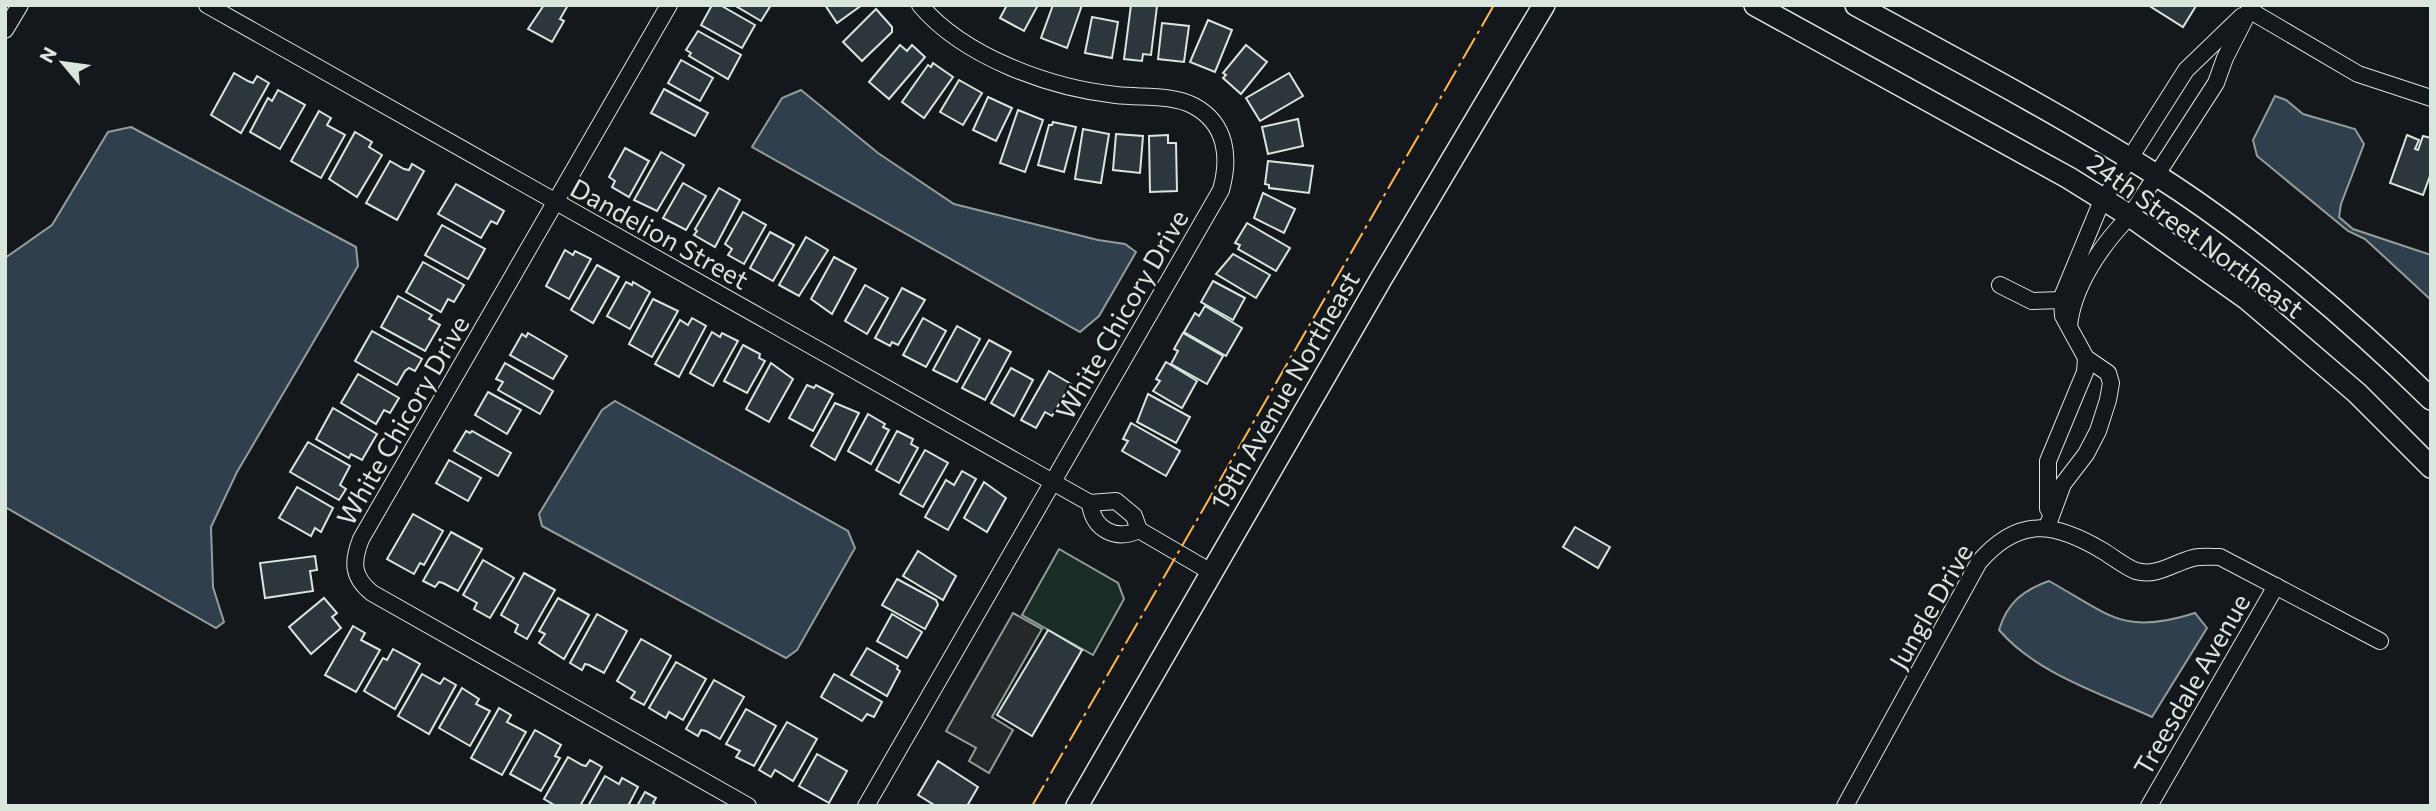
<svg xmlns="http://www.w3.org/2000/svg" width="2436" height="811" font-family="Commissioner,sans-serif">
  <style>
    .green { fill: #1a2d24; stroke: #939e99; stroke-width: 2 }
    .parking { fill: #24282b; stroke: #939e99; stroke-width: 2 }
    .water { fill: #2f3f4d; stroke: #939e99; stroke-width: 2 }
    .building { fill: #2c363c; stroke: #d8e6dc; stroke-width: 2 }
    .lines { fill: none; stroke-linecap: round; stroke-linejoin: round }
    .minor-casing { stroke: #d8e6dc; stroke-width: 18 }
    .tertiary-casing { stroke: #d8e6dc; stroke-width: 24 }
    .minor { stroke: #14181c; stroke-width: 16 }
    .tertiary { stroke: #14181c; stroke-width: 21 }
    .power { stroke: #ffb74d; stroke-width: 2; stroke-dasharray: 24 5 3.5 5; stroke-linecap: butt }
    .labels { text-anchor: middle; dominant-baseline: central; stroke-width: 5; stroke-linejoin: round; paint-order: stroke }
    .street-label { font-size: 26px; fill: #d8e6dc; stroke: #14181c }
  </style>
  <rect width="100%" height="100%" fill="#14181c"/>
  <polygon class="green" points="1059,549 1118,583 1124,599 1093,655 1022,615"/>
  <polygon class="parking" points="1013,613 1042,629 992,717 1013,730 989,773 969,761 976,748 946,731"/>
  <g class="water">
    <polygon points="801,90 878,153 954,204 1098,240 1125,244 1136,252 1099,316 1080,332 752,147 782,98"/>
    <polygon points="2275,96 2286,100 2303,114 2355,129 2364,144 2341,204 2339,217 2353,229 2431,255 2431,300 2365,239 2348,231 2257,156 2253,140"/>
    <polygon points="131,127 356,247 358,266 237,472 211,527 213,587 224,622 216,628 5,507 5,258 52,225 108,132"/>
    <polygon points="615,401 848,531 855,548 797,650 786,658 542,526 539,514 602,410"/>
    <path d="M2049,581C2110,615 2123,636 2195,613L2207,628L2152,717C2100,693 2037,674 1999,630C2007,603 2023,590 2049,581Z"/>
  </g>
  <g class="building">
    <polygon points="544,5 568,5 560,19 564,21 552,42 528,29"/>
    <polygon points="712,5 720,5 755,25 742,48 701,25"/>
    <polygon points="734,5 771,5 761,21"/>
    <polygon points="825,5 862,5 837,23"/>
    <polygon points="1007,5 1038,5 1024,31 1000,18"/>
    <polygon points="1053,5 1082,5 1067,48 1041,38"/>
    <polygon points="1131,5 1157,6 1151,55 1143,54 1142,61 1124,59"/>
    <polygon points="2148,5 2194,5 2196,6 2183,27"/>
    <polygon points="876,9 892,27 892,32 862,61 843,42"/>
    <polygon points="1092,17 1118,22 1112,58 1085,53"/>
    <polygon points="1208,20 1232,30 1215,72 1190,62"/>
    <polygon points="1162,23 1189,26 1184,62 1158,59"/>
    <polygon points="698,31 741,55 728,79 689,56 691,53 686,50"/>
    <polygon points="900,45 907,51 912,45 925,57 889,99 869,82"/>
    <polygon points="1246,45 1267,62 1241,94 1223,78 1226,75 1223,73"/>
    <polygon points="681,60 713,78 700,101 668,83"/>
    <polygon points="933,63 953,77 924,118 902,102 928,65 931,67"/>
    <polygon points="234,73 248,81 253,83 257,76 269,83 241,133 211,115"/>
    <polygon points="1289,73 1303,96 1260,121 1246,98"/>
    <polygon points="959,80 982,93 963,125 940,112"/>
    <polygon points="664,89 708,113 695,136 651,113"/>
    <polygon points="278,90 305,105 280,149 250,132 268,98 272,101"/>
    <polygon points="988,97 1012,108 996,141 973,130"/>
    <polygon points="1018,110 1043,120 1025,172 1000,163"/>
    <polygon points="319,111 331,118 327,125 345,135 321,178 291,161"/>
    <polygon points="1298,119 1303,146 1268,154 1262,127"/>
    <polygon points="1053,122 1076,127 1064,172 1038,165 1049,125 1052,125"/>
    <polygon points="1083,129 1109,134 1101,183 1075,179"/>
    <polygon points="355,132 372,142 369,147 382,155 357,197 329,179"/>
    <polygon points="1116,134 1143,136 1140,173 1113,170"/>
    <polygon points="1168,135 1168,143 1176,143 1177,191 1150,192 1149,136"/>
    <polygon points="2407,135 2419,140 2415,149 2418,150 2423,136 2431,138 2431,173 2423,195 2390,183"/>
    <polygon points="625,148 649,161 629,197 612,187 615,181 609,177"/>
    <polygon points="661,152 684,165 657,211 634,200"/>
    <polygon points="390,161 404,169 409,170 412,164 424,171 397,220 366,203"/>
    <polygon points="1268,161 1313,166 1309,193 1269,188 1269,185 1265,184"/>
    <polygon points="683,183 706,196 686,230 663,218"/>
    <polygon points="456,184 504,211 497,224 491,221 481,238 438,214"/>
    <polygon points="719,188 740,200 715,247 694,235 697,231 695,229"/>
    <polygon points="1263,193 1295,209 1284,233 1254,218"/>
    <polygon points="743,212 766,225 744,264 728,255 732,249 725,244"/>
    <polygon points="1247,223 1290,248 1276,271 1238,249 1240,245 1235,243"/>
    <polygon points="442,225 485,249 468,279 425,255"/>
    <polygon points="770,232 794,245 773,281 750,268"/>
    <polygon points="806,237 828,250 799,296 779,285"/>
    <polygon points="565,250 573,255 575,251 591,259 569,299 546,286"/>
    <polygon points="1233,254 1270,275 1256,298 1216,274"/>
    <polygon points="834,257 856,269 832,314 811,299"/>
    <polygon points="423,262 464,285 454,302 448,299 441,312 406,292"/>
    <polygon points="597,265 619,277 593,323 571,310"/>
    <polygon points="1213,281 1245,298 1233,320 1201,302"/>
    <polygon points="626,282 632,285 633,282 650,292 630,329 607,316"/>
    <polygon points="865,285 888,298 867,334 845,321"/>
    <polygon points="902,288 925,300 898,345 892,342 890,346 875,338"/>
    <polygon points="398,296 432,315 429,319 440,325 425,351 381,327"/>
    <polygon points="653,299 678,311 652,357 629,344"/>
    <polygon points="1205,306 1242,328 1226,356 1184,332 1195,313 1199,316"/>
    <polygon points="692,318 706,326 679,377 655,364 680,320 688,325"/>
    <polygon points="923,318 946,331 926,367 903,355"/>
    <polygon points="957,326 980,339 957,382 933,370"/>
    <polygon points="372,331 422,359 415,371 409,368 405,371 397,385 355,361"/>
    <polygon points="712,332 720,337 722,333 738,341 713,386 690,373"/>
    <polygon points="528,333 567,356 553,379 510,355 522,334 526,337"/>
    <polygon points="1183,333 1223,356 1207,384 1171,364 1178,351 1174,349"/>
    <polygon points="989,340 1011,352 985,400 962,388"/>
    <polygon points="743,345 760,354 759,358 765,361 747,393 724,381"/>
    <polygon points="1166,362 1197,381 1182,408 1153,391 1160,381 1156,379"/>
    <polygon points="505,363 553,391 540,414 498,390 503,382 496,379"/>
    <polygon points="771,363 793,379 769,422 746,409"/>
    <polygon points="1011,368 1033,380 1014,416 991,403"/>
    <polygon points="1049,371 1071,384 1052,416 1045,412 1036,428 1021,420"/>
    <polygon points="358,374 399,398 390,413 384,410 376,424 341,403"/>
    <polygon points="807,385 814,388 816,385 833,394 813,431 789,418"/>
    <polygon points="488,392 521,410 507,434 475,415"/>
    <polygon points="1148,394 1190,417 1176,443 1137,422"/>
    <polygon points="835,403 859,413 835,460 811,446"/>
    <polygon points="333,408 377,434 362,460 351,454 349,458 316,439"/>
    <polygon points="868,414 885,424 883,427 889,430 871,464 848,451"/>
    <polygon points="1131,423 1180,451 1166,476 1122,451 1128,441 1123,439"/>
    <polygon points="466,431 470,433 472,431 511,453 498,476 454,451"/>
    <polygon points="897,431 913,439 911,444 918,448 899,483 876,470"/>
    <polygon points="308,442 350,466 340,485 346,489 339,500 290,472"/>
    <polygon points="925,450 948,463 923,507 900,494"/>
    <polygon points="449,460 481,478 468,501 436,483"/>
    <polygon points="962,471 976,479 948,530 925,517 946,480 954,485"/>
    <polygon points="984,482 1006,498 987,532 964,518"/>
    <polygon points="297,487 333,508 321,532 315,528 311,536 279,518"/>
    <polygon points="413,514 443,531 424,565 420,563 414,574 387,559"/>
    <polygon points="1575,527 1610,547 1598,568 1563,547"/>
    <polygon points="451,532 482,549 458,591 443,583 439,582 435,587 423,581"/>
    <polygon points="918,551 956,576 943,600 903,576"/>
    <polygon points="315,556 317,570 310,571 313,591 265,598 260,563"/>
    <polygon points="483,560 514,578 490,618 474,609 477,603 463,595"/>
    <polygon points="524,573 555,590 527,639 515,632 518,625 501,615"/>
    <polygon points="897,579 936,600 938,605 925,629 882,605"/>
    <polygon points="324,598 337,613 332,617 341,628 311,654 289,627"/>
    <polygon points="558,598 589,615 564,659 539,643 545,634 539,631"/>
    <polygon points="597,614 627,631 604,673 589,665 585,664 582,670 570,663"/>
    <polygon points="892,614 922,632 907,658 877,641"/>
    <polygon points="353,626 365,633 361,640 380,650 356,692 325,675"/>
    <polygon points="1048,630 1082,650 1032,736 997,715"/>
    <polygon points="641,639 671,656 644,705 631,698 635,692 617,681"/>
    <polygon points="867,648 898,666 897,669 900,671 887,696 851,675"/>
    <polygon points="393,649 420,664 395,709 364,691 383,658 387,660"/>
    <polygon points="676,662 706,679 683,720 669,712 666,718 649,708"/>
    <polygon points="422,674 440,684 444,678 456,685 429,734 398,716"/>
    <polygon points="834,674 882,702 874,717 867,714 862,721 821,697"/>
    <polygon points="714,680 744,697 720,739 706,731 701,730 698,736 686,729"/>
    <polygon points="462,688 479,699 476,704 490,711 470,746 439,728"/>
    <polygon points="499,708 511,715 507,722 526,732 502,775 471,758"/>
    <polygon points="746,709 776,726 754,766 736,757 740,751 726,744"/>
    <polygon points="787,722 817,739 793,781 775,770 771,777 759,770"/>
    <polygon points="535,730 561,745 555,756 560,758 541,791 510,774"/>
    <polygon points="817,754 847,771 829,803 799,786"/>
    <polygon points="568,757 582,765 586,766 590,760 602,767 580,806 556,806 544,799"/>
    <polygon points="938,761 978,787 967,806 936,806 918,795"/>
    <polygon points="605,776 619,784 622,778 638,787 628,806 588,806"/>
    <polygon points="645,792 656,798 653,803 657,806 637,806"/>
  </g>
  <g class="lines">
    <defs>
      <g id="minor">
        <polyline points="207,5 1090,503 1116,501 1134,516 1139,530 1211,572"/>
        <path d="M669,5L361,539C352,562 352,577 372,593L748,806"/>
        <polyline points="2249,10 2358,74 2431,98"/>
        <polyline points="5,30 20,5"/>
        <polyline points="2104,199 2186,70 2242,16"/>
        <polyline points="2000,285 2032,301 2062,300"/>
        <path d="M2069,326C2073,286 2102,244 2130,216L2216,83L2225,58L2252,5"/>
        <path d="M1090,503C1093,530 1116,541 1139,530"/>
        <polyline points="2048,509 2048,461 2085,372 2086,358"/>
        <polyline points="2047,527 2063,484 2086,454 2098,431 2108,400 2111,383 2108,373 2086,358 2063,316 2062,297 2103,198"/>
        <path d="M866,806L1221,190C1230,158 1227,124 1194,106C1172,94 1141,98 1116,95C1050,88 964,57 920,5"/>
        <path d="M1845,806L1979,562C2019,516 2054,522 2103,551C2113,557 2125,567 2136,571C2157,577 2173,563 2193,558C2201,556 2211,557 2220,557L2380,641"/>
        <polyline points="2149,806 2276,586"/>
      </g>
      <g id="tertiary">
        <polyline points="1755,5 2069,178 2130,216 2247,299 2357,393 2431,467"/>
        <path d="M1856,5C1957,60 2058,113 2156,175C2249,234 2352,321 2431,399"/>
        <polyline points="1077,806 1381,279 1544,5"/>
      </g>
    </defs>
    <use href="#minor" class="minor-casing"/>
    <use href="#tertiary" class="tertiary-casing"/>
    <use href="#minor" class="minor"/>
    <use href="#tertiary" class="tertiary"/>
    <polyline class="power" points="1032,806 1494,5"/>
  </g>
  <g class="labels">
    <g class="street-label">
      <text transform="translate(660 233) rotate(29)">Dandelion Street</text>
      <text transform="translate(2196 235) rotate(36)">24th Street Northeast</text>
      <text transform="translate(1121 314) rotate(-60)">White Chicory Drive</text>
      <text transform="translate(1284 390) rotate(-60)">19th Avenue Northeast</text>
      <text transform="translate(402 420) rotate(-60)">White Chicory Drive</text>
      <text transform="translate(1930 606) rotate(-60)">Jungle Drive</text>
      <text transform="translate(2191 684) rotate(-60)">Treesdale Avenue</text>
    </g>
  </g>
  <rect width="2436" height="811" fill="none" stroke="#d8e6dc" stroke-width="14"/>
  <g transform="translate(63 63) rotate(299)" stroke="#14181c" stroke-width="5" paint-order="stroke">
  <path d="M0-5L12 26L0 18L-12 26Z" fill="#d8e6dc"/>
  <text y="-10" font-size="19" font-weight="bold" text-anchor="middle" fill="#d8e6dc">N</text>
  </g>
</svg>
